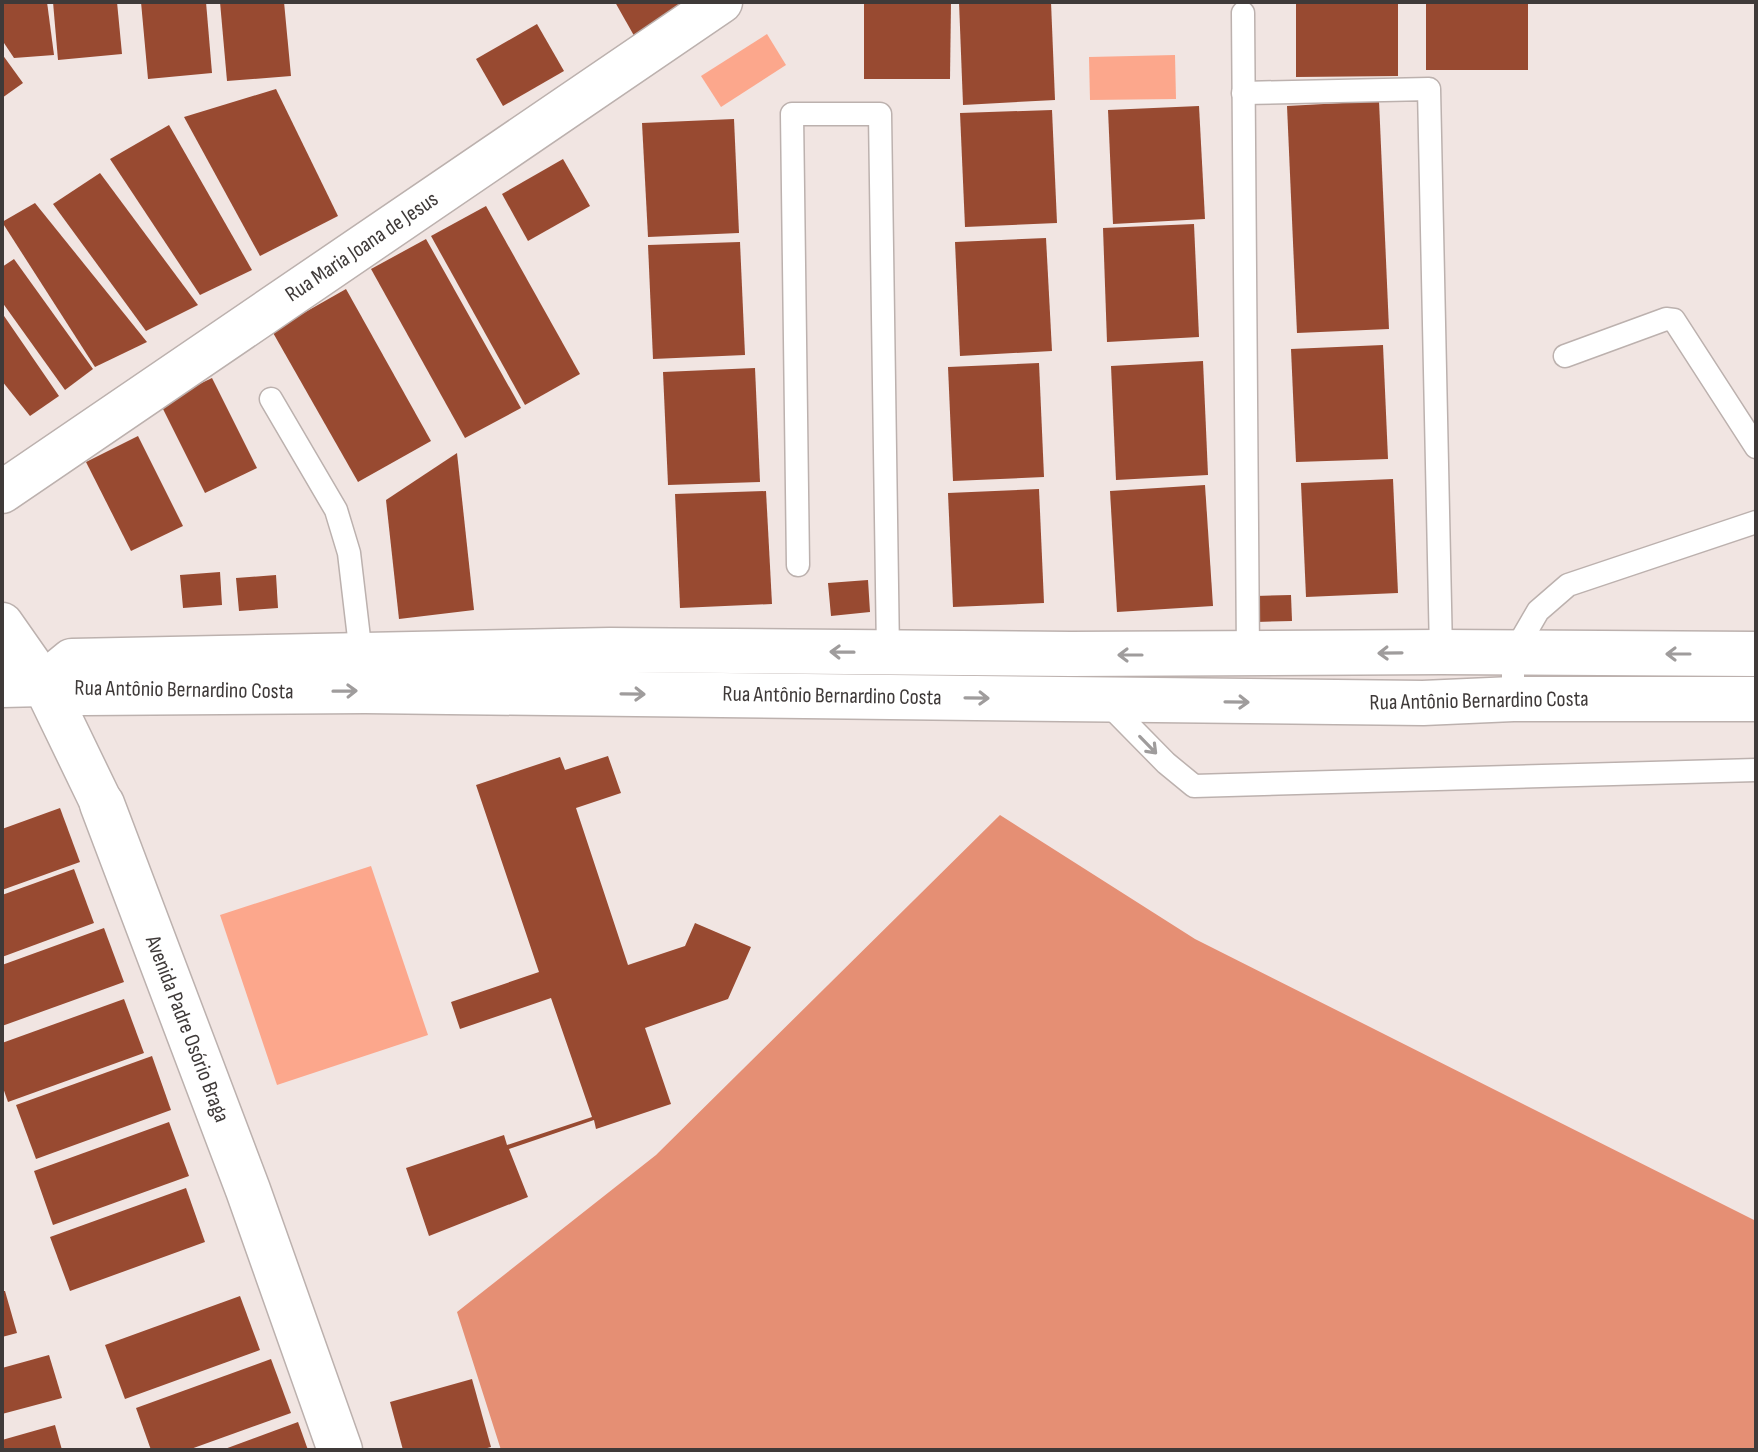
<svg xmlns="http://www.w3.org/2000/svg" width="1758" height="1452" font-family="'Sofia Sans Condensed',sans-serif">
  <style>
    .green { fill: #fca78c }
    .forest { fill: #e58f74 }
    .building { fill: #984a31 }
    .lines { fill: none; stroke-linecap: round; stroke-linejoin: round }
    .service-casing { stroke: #bcb1ae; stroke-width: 25 }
    .minor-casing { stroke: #bcb1ae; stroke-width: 45 }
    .tertiary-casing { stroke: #bcb1ae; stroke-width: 47 }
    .service { stroke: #fff; stroke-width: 22 }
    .minor { stroke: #fff; stroke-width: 42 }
    .tertiary { stroke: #fff; stroke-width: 44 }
    .oneway { stroke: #9f9c9c }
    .labels { text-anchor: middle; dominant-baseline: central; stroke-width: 8; stroke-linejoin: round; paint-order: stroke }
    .street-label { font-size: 22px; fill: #3f3a39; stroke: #fff }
  </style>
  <rect width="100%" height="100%" fill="#f1e5e2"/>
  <g class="green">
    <polygon points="767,34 786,65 721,107 701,76"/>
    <polygon points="1175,55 1176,99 1090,100 1089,57"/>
    <polygon points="371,866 428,1035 277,1085 220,915"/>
  </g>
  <polygon class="forest" points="1000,815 1195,939 1756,1221 1756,1450 501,1450 457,1312 656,1155"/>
  <g class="building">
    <polygon points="2,2 47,2 54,55 14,58 2,40"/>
    <polygon points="53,2 117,2 122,54 58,60"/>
    <polygon points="141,2 206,2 212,73 148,79"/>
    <polygon points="220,2 284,2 291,76 227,81"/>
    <polygon points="615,2 696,2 637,41"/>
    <polygon points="864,2 951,2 950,79 864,79"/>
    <polygon points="959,2 1051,2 1055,100 963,105"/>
    <polygon points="1296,2 1398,2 1398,76 1296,77"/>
    <rect x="1426" y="2" width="102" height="68"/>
    <polygon points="537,24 564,71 503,106 476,59"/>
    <polygon points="2,54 23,83 2,98"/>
    <polygon points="276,89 338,216 260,256 184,117"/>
    <polygon points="1379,101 1389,329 1297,333 1287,106"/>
    <polygon points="1199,106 1205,219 1113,224 1108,110"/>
    <polygon points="1052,110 1057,223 965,227 960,113"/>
    <polygon points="734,119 739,233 648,237 642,123"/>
    <polygon points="169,125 252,270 200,295 110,159"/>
    <polygon points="563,159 590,206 528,241 502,194"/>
    <polygon points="100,173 198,305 146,331 53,204"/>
    <polygon points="35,203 147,342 95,367 2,222"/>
    <polygon points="486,206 580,374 525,405 431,236"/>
    <polygon points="1194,224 1199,337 1107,342 1103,228"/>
    <polygon points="1046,238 1052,351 960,356 955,242"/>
    <polygon points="426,239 521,408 465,438 371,269"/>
    <polygon points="740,242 745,355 653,359 648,245"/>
    <polygon points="14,259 93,369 65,390 2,302 2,267"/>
    <polygon points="346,289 431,441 358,482 272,331"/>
    <polygon points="2,313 59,396 30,416 2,381"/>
    <polygon points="1383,345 1388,459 1296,462 1291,349"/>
    <polygon points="1203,361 1208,475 1116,480 1111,366"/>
    <polygon points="1039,363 1044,477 953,481 948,367"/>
    <polygon points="755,368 760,482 668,485 663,372"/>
    <polygon points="212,378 257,468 205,493 160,403"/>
    <polygon points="138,436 183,526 131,551 86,462"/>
    <polygon points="457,453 474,610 399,619 386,500"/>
    <polygon points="1393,479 1398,593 1306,597 1301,483"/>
    <polygon points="1205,485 1213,606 1117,612 1110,491"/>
    <polygon points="1039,489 1044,603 953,607 948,493"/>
    <polygon points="766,491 772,604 680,608 675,494"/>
    <polygon points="220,572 222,605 183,608 180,575"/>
    <polygon points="276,575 278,608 239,611 236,578"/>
    <polygon points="868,580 870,612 831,616 828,583"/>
    <polygon points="1291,595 1292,621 1256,622 1255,596"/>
    <polygon points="608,756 621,793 576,808 628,965 685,946 695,923 751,947 728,999 645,1028 671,1104 596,1129 594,1120 509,1149 528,1197 429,1236 406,1168 504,1135 507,1145 592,1117 551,998 460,1029 451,1002 539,972 476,785 560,757 565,770"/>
    <polygon points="60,808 80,862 2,890 2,829"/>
    <polygon points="74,869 94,923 2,957 2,895"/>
    <polygon points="104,928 124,982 2,1026 2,965"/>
    <polygon points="124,999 144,1053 8,1102 2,1085 2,1043"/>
    <polygon points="152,1056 171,1110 36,1159 16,1105"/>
    <polygon points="169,1122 189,1176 53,1225 34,1171"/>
    <polygon points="186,1188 205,1242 70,1291 50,1237"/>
    <polygon points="2,1291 5,1291 17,1333 2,1337"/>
    <polygon points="240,1296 260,1350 125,1399 105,1345"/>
    <polygon points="49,1355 62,1398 2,1414 2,1368"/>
    <polygon points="271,1359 291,1413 188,1450 151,1450 136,1408"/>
    <polygon points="472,1379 491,1447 480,1450 403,1450 390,1402"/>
    <polygon points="298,1422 308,1450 222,1450"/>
    <polygon points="55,1425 62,1450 2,1450 2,1440"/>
  </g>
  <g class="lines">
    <defs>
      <g id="service">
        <polyline points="1243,13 1248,655"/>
        <polyline points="1243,93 1429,89 1441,652"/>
        <polyline points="1565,356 1666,319 1674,320 1756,447"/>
        <polyline points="271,399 336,510 349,553 361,655"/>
        <polyline points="798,565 792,114 880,114 888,653"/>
        <polyline points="1513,699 1513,654 1538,611 1568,585 1756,522"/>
        <polyline points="1105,701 1166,763 1194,786 1756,770"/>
      </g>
      <g id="minor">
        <polyline points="2,492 721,2"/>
        <polyline points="2,624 44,684 102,804"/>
      </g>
      <g id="tertiary">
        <polyline points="44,684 72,661 610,650 1071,654 1441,652 1756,654"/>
        <polyline points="2,685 44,684 84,693 365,691 1423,703 1513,699 1756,699"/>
        <polyline points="102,804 248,1190 340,1450"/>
      </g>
    </defs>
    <use href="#service" class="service-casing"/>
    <use href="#minor" class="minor-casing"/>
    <use href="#tertiary" class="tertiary-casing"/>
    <use href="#service" class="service"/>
    <use href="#minor" class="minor"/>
    <use href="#tertiary" class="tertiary"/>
  </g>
  <defs><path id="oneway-shaft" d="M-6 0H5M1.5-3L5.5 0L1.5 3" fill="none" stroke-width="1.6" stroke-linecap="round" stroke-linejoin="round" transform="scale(2)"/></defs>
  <g class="oneway">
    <use href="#oneway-shaft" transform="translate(842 652) rotate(-179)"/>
    <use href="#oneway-shaft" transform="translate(1390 653) rotate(179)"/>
    <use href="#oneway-shaft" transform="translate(1678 654) rotate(180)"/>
    <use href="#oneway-shaft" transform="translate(1130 655) rotate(-180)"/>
    <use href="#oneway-shaft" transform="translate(345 691) rotate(-1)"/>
    <use href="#oneway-shaft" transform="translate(633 694) rotate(1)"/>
    <use href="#oneway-shaft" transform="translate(977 698) rotate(1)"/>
    <use href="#oneway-shaft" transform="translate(1237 702) rotate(1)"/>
    <use href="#oneway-shaft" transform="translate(1148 745) rotate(46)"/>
  </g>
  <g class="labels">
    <g class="street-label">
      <text transform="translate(362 247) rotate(-34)">Rua Maria Joana de Jesus</text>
      <text transform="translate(184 690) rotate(1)">Rua Antônio Bernardino Costa</text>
      <text transform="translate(832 696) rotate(1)">Rua Antônio Bernardino Costa</text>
      <text transform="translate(1479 701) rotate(-1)">Rua Antônio Bernardino Costa</text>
      <text transform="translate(187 1029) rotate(69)">Avenida Padre Osório Braga</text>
    </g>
  </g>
  <rect width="1758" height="1452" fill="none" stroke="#3f3a39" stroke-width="8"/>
</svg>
